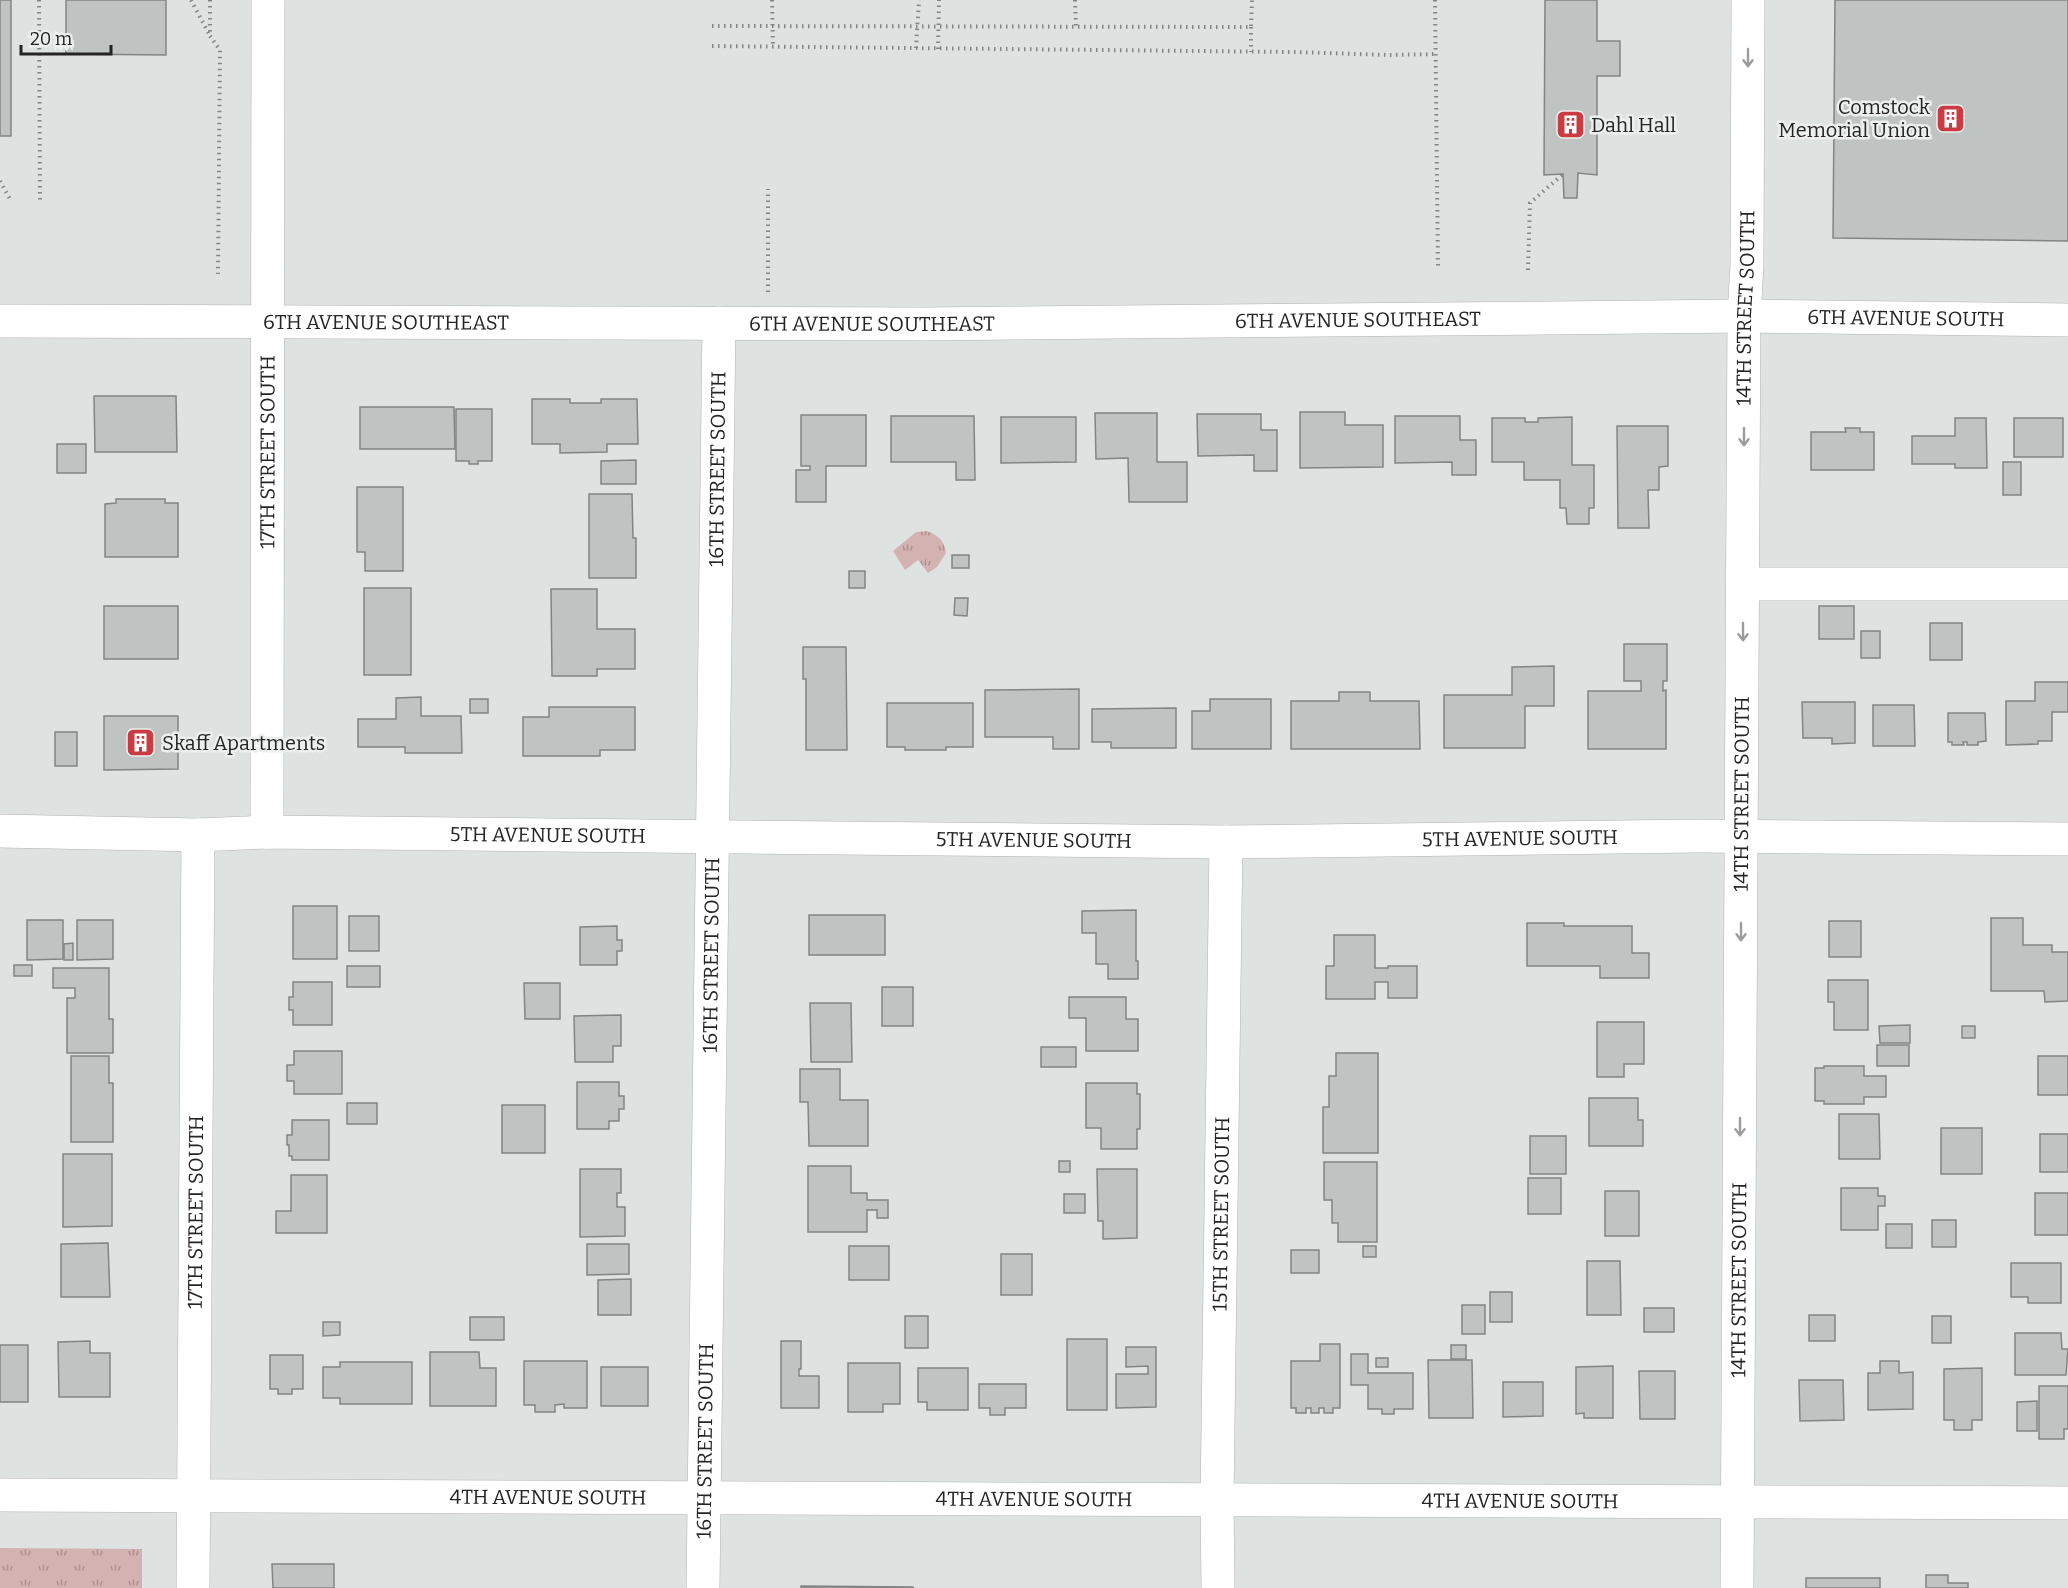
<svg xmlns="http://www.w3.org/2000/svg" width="2068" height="1588" font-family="Bitter,serif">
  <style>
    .park { fill: url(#park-tufts) }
    .building { fill: #bfc3c1; stroke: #818583; stroke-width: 1.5 }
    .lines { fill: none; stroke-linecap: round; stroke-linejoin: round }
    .minor-casing { stroke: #aeb2b0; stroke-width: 34 }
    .path { stroke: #848685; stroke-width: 4; stroke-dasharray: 1.5 4.5; stroke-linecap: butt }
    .minor { stroke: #fff; stroke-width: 33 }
    .oneway { stroke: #9c9c9c }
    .labels { text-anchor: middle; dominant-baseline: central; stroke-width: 5; stroke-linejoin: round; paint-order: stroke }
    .poi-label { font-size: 20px; fill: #232423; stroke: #ecefee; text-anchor: start }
    .street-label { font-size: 20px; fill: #232423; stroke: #ecefee }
  </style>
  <defs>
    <pattern id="park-tufts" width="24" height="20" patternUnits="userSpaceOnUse" patternTransform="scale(1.5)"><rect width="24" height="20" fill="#d3b3b1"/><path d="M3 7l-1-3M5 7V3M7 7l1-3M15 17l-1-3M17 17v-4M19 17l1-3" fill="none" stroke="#ab9190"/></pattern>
  </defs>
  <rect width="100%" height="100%" fill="#dee2e0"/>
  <g class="park">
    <path d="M927,531C939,536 944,540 946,553L937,567L928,573L918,560L905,570L893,551L916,532Z"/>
    <polygon points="0,1548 142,1549 142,1588 0,1588"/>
  </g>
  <g class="building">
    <rect x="0" y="0" width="11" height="136"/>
    <polygon points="66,0 166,0 166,55 66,54"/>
    <polygon points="1545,0 1597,0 1597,41 1620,41 1620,76 1597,76 1597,175 1578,173 1577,198 1564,198 1563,174 1544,175"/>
    <polygon points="1835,0 2068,0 2068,241 1833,238"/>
    <polygon points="94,396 176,396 177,452 95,452"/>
    <polygon points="532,399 570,399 570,403 601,403 601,399 637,399 638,444 607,444 607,452 560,453 560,444 532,444"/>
    <polygon points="360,407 454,407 455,449 360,449"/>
    <polygon points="456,409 492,409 492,461 478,461 478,464 469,464 469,461 456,461"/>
    <polygon points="1300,412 1345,412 1345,425 1383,425 1383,467 1300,468"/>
    <polygon points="1095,413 1157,413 1157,462 1187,462 1187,502 1129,502 1128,458 1096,459"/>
    <polygon points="1197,414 1261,414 1261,430 1277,430 1277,471 1254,471 1254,455 1198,456"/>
    <polygon points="801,415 866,415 866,466 826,466 826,502 796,502 796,470 810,470 810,466 801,466"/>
    <polygon points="891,416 974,416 975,480 956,480 956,462 891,462"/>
    <polygon points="1395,416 1460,416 1460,440 1476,440 1476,475 1452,475 1452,462 1395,463"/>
    <polygon points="1001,417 1076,417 1076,462 1001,463"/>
    <polygon points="1572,417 1572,465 1594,465 1594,508 1589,508 1589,524 1567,524 1566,508 1560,508 1560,480 1524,480 1524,462 1492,462 1492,418 1525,418 1525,422 1538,422 1538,418"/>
    <polygon points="1955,418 1986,418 1987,468 1955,468 1955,464 1912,464 1912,436 1955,436"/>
    <rect x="2014" y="418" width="49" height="39"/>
    <polygon points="1617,426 1668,426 1668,466 1659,467 1659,490 1648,490 1649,528 1618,528"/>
    <polygon points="1845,428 1860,428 1860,432 1874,432 1874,470 1811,470 1811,432 1846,432"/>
    <rect x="57" y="444" width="29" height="29"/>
    <polygon points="636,460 636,484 601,484 601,461"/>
    <rect x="2003" y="462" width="18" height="33"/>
    <polygon points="357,487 403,487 403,571 365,571 365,552 357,552"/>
    <polygon points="589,494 632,494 633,538 636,538 636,578 589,578"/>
    <polygon points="116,499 165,499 165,503 178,503 178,557 105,557 105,504 116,503"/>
    <rect x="952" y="555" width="17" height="13"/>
    <rect x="849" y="571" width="16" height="17"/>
    <rect x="364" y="588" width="47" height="87"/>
    <polygon points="551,589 597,589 597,629 635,629 635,669 597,669 597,676 552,676"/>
    <polygon points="955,598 968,598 967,616 954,615"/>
    <rect x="104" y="606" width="74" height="53"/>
    <rect x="1819" y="606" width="35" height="33"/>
    <rect x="1930" y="623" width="32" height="37"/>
    <rect x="1861" y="631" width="19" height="27"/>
    <polygon points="1624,644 1667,644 1667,681 1663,681 1663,691 1666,690 1666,749 1588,749 1588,691 1641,691 1641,681 1624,681"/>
    <polygon points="803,647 846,647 847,750 806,750 806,679 803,679"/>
    <polygon points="1554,666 1554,706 1525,706 1525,748 1444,748 1444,695 1512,695 1512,667"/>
    <polygon points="2035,682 2068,682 2068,712 2052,712 2052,741 2038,741 2038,744 2006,745 2006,701 2035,701"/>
    <polygon points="1079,689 1079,749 1053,749 1053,737 985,737 985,690"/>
    <polygon points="1339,692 1370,692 1370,701 1419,701 1420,749 1291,749 1291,701 1339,701"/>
    <polygon points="421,697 421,716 461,716 462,753 405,753 405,747 358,747 358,719 396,719 396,698"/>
    <rect x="470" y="699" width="18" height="14"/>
    <polygon points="1210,699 1271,699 1271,749 1192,749 1192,711 1210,711"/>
    <polygon points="1802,702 1855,702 1855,743 1832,744 1832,738 1803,738"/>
    <polygon points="887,703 973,703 973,747 946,747 946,750 905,750 905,747 887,747"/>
    <polygon points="1873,705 1914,705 1915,746 1873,746"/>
    <polygon points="549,707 635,707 635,750 600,750 600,756 523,756 523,717 549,717"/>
    <polygon points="1176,708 1176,748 1111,748 1111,742 1092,742 1092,709"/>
    <polygon points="1948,713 1985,713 1986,741 1978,742 1978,745 1967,745 1967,742 1963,742 1964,745 1952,745 1952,742 1948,742"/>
    <polygon points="104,716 178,716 178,769 104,770"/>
    <rect x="55" y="732" width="22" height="34"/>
    <rect x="293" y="906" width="44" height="53"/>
    <polygon points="1136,910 1136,961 1138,961 1138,979 1108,979 1108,964 1096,964 1096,933 1082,933 1082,911"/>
    <rect x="809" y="915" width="76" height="40"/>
    <rect x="349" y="916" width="30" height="35"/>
    <polygon points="1991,918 2023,918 2023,945 2052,945 2052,952 2068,952 2068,1001 2045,1002 2044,991 1991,991"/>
    <polygon points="27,920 63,920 63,959 27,960"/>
    <polygon points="77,920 113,920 113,959 77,960"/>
    <rect x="1829" y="921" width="32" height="36"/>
    <polygon points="1527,923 1564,923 1564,926 1632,926 1632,953 1649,953 1649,978 1600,978 1600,966 1527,966"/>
    <polygon points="617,926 617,940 622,940 622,951 617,951 617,965 580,965 580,927"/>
    <polygon points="1334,935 1375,935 1375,968 1388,968 1388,966 1417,966 1417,998 1388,998 1388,982 1375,982 1375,999 1326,999 1326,966 1334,966"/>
    <polygon points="73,943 73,960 64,960 64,944"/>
    <rect x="14" y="965" width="18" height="11"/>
    <rect x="347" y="966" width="33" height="21"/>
    <polygon points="53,968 109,968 109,1019 113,1019 113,1053 67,1053 67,998 75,998 75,988 53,988"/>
    <polygon points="1828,980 1868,980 1868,1030 1834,1030 1834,1002 1828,1002"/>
    <polygon points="293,982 332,982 332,1025 293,1025 293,1010 289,1010 289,997 293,997"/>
    <polygon points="524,983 560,983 560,1019 525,1019"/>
    <rect x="882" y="987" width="31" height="39"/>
    <polygon points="1069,997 1126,997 1126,1019 1138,1019 1138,1051 1086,1051 1086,1018 1069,1018"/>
    <polygon points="810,1003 851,1003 852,1062 811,1062"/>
    <polygon points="621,1015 621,1046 613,1046 613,1062 575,1062 574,1016"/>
    <polygon points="1597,1022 1644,1022 1644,1064 1624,1064 1624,1077 1597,1077"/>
    <polygon points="1910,1025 1910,1043 1880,1043 1879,1026"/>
    <rect x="1962" y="1026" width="13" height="12"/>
    <rect x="1877" y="1045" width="32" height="21"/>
    <rect x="1041" y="1047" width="35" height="20"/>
    <polygon points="294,1051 342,1051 342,1094 294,1094 294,1081 287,1081 287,1065 294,1065"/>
    <polygon points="1336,1053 1378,1053 1378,1153 1323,1153 1323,1107 1329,1107 1329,1076 1336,1076"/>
    <polygon points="71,1056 109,1056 109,1083 113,1083 113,1142 71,1142"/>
    <rect x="2038" y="1056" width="30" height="39"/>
    <polygon points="1824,1066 1864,1066 1864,1076 1886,1076 1886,1097 1864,1097 1864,1104 1824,1104 1824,1101 1815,1101 1815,1068 1824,1068"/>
    <polygon points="800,1069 840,1069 840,1100 868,1100 868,1146 809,1146 808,1102 800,1102"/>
    <polygon points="577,1082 619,1082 619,1096 624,1096 624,1109 619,1109 619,1121 609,1121 609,1129 577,1129"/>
    <polygon points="1086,1083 1137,1083 1137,1094 1140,1094 1140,1129 1137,1129 1137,1149 1101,1149 1101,1128 1086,1128"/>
    <polygon points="1589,1098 1638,1098 1638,1120 1643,1120 1643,1146 1589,1146"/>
    <rect x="347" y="1103" width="30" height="21"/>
    <rect x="502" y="1105" width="43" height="48"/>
    <polygon points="1839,1114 1879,1114 1880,1159 1839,1159"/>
    <polygon points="292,1120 329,1120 329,1160 292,1160 292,1156 289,1156 289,1145 287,1145 287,1135 292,1135"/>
    <rect x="1941" y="1128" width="41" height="46"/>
    <rect x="2040" y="1134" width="28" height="38"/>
    <rect x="1530" y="1136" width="36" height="38"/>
    <polygon points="63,1154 112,1154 112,1226 63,1227"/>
    <rect x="1059" y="1161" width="11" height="11"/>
    <polygon points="1324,1162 1377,1162 1377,1242 1338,1242 1338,1223 1332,1223 1332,1200 1324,1200"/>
    <polygon points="808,1166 851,1166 851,1193 867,1193 867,1200 888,1200 888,1218 877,1218 877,1210 867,1210 867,1232 808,1232"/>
    <polygon points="580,1169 621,1169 621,1193 617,1193 617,1207 625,1207 625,1236 580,1237"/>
    <polygon points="1097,1169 1137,1169 1137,1238 1103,1239 1103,1221 1098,1221"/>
    <polygon points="291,1175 327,1175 327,1233 276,1233 276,1211 291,1211"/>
    <rect x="1528" y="1178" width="33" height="36"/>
    <polygon points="1841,1188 1878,1188 1878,1196 1885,1196 1885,1206 1878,1206 1878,1230 1841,1230"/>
    <rect x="1605" y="1191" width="34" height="45"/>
    <rect x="2035" y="1193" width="33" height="42"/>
    <rect x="1064" y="1194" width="21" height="19"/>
    <rect x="1932" y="1220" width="24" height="27"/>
    <rect x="1886" y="1224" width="26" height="24"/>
    <polygon points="108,1243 110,1297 61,1297 61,1244"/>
    <polygon points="587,1244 629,1244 629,1274 587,1275"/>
    <rect x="849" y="1246" width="40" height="34"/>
    <rect x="1363" y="1246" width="13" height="11"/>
    <rect x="1291" y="1250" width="28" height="23"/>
    <rect x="1001" y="1254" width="31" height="41"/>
    <polygon points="1587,1261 1620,1261 1621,1315 1587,1315"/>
    <polygon points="2011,1263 2061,1263 2061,1303 2028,1303 2028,1297 2011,1297"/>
    <polygon points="631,1279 631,1315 598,1315 598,1280"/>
    <rect x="1490" y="1292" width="22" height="30"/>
    <rect x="1462" y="1305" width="23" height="29"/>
    <rect x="1644" y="1308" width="30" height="24"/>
    <rect x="1809" y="1315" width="26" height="26"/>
    <rect x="905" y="1316" width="23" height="32"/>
    <rect x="1932" y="1316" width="19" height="27"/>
    <rect x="470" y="1317" width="34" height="23"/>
    <polygon points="323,1322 340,1322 340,1335 323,1336"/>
    <polygon points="2015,1333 2061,1333 2062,1349 2068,1349 2066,1375 2015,1375"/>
    <rect x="1067" y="1339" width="40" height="71"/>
    <polygon points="90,1341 90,1353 110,1353 110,1397 59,1397 58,1342"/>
    <polygon points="781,1341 801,1341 801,1369 799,1369 799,1376 819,1376 819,1408 781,1408"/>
    <polygon points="1320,1344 1340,1344 1340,1408 1333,1408 1333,1413 1324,1413 1324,1408 1319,1408 1319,1413 1311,1413 1311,1408 1306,1408 1306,1413 1296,1413 1296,1408 1291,1408 1291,1361 1320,1361"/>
    <rect x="0" y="1345" width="28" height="57"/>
    <rect x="1451" y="1345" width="15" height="14"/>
    <polygon points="1126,1347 1156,1347 1156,1407 1116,1408 1116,1374 1148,1374 1148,1366 1126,1367"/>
    <polygon points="430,1352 479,1352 480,1368 496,1368 496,1406 430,1406"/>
    <polygon points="1351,1354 1368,1354 1368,1373 1413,1373 1413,1409 1394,1409 1394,1414 1382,1414 1382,1409 1368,1409 1368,1385 1351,1385"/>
    <polygon points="270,1355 303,1355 303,1389 292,1389 292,1394 278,1394 278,1389 270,1389"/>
    <rect x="1376" y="1358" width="12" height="9"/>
    <polygon points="1428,1360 1472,1360 1473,1418 1429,1418"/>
    <polygon points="524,1361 587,1361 587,1408 564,1408 564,1404 555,1405 555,1412 535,1412 535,1405 524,1405"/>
    <polygon points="1880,1361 1899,1361 1899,1373 1913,1372 1913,1409 1868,1410 1868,1373 1880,1373"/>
    <polygon points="340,1362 412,1362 412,1404 340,1404 340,1398 323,1398 323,1367 340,1367"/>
    <polygon points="848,1363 900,1363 900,1404 883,1404 883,1412 848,1412"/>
    <polygon points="1613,1366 1613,1418 1584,1418 1584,1413 1576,1414 1576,1367"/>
    <rect x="601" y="1367" width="47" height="39"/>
    <polygon points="918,1368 968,1368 968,1410 927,1410 927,1402 918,1402"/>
    <polygon points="1982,1368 1982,1420 1972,1420 1972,1430 1954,1430 1954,1420 1944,1420 1944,1369"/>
    <polygon points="1639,1371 1675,1371 1675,1419 1640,1419"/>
    <polygon points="1799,1380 1843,1380 1844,1420 1800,1421"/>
    <polygon points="1503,1382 1543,1382 1543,1416 1503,1417"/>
    <polygon points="979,1384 1026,1384 1026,1408 1005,1408 1005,1415 990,1415 990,1408 979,1408"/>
    <polygon points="2039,1386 2068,1386 2068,1429 2064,1429 2064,1439 2039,1439"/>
    <polygon points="2037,1401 2037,1431 2017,1431 2017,1402"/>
    <polygon points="272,1564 334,1564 334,1588 273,1588"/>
    <polygon points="1926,1575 1948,1575 1948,1583 1968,1583 1968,1588 1926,1588"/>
    <rect x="1806" y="1578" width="74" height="10"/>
    <polygon points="801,1586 913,1587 913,1588 801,1588"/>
  </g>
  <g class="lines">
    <defs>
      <g id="minor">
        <path id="s1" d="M0,321L924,324L1744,316L2068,320"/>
        <polyline points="1743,584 2068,584"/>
        <path id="s2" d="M0,831L198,835L267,832L1226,842L1697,836L2068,839"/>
        <path id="s3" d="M267,832L268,0"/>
        <path id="s4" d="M0,1495L2068,1503"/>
        <path id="s5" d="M193,1588L198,835"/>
        <path id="s6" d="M703,1588L719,323"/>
        <path id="s7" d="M1218,1588L1217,1500L1226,842"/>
        <path id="s8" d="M1737,1588L1744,316L1747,265L1748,0"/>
      </g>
    </defs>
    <use href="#minor" class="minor-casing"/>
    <g class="path">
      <polyline points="39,0 40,201"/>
      <polyline points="191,0 210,36"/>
      <polyline points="210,0 210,36 220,50 218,274"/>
      <polyline points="772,0 773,47"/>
      <polyline points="1075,0 1076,27"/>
      <polyline points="1435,0 1438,269"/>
      <polyline points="712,26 1251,27 1252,0"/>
      <polyline points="1251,27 1251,52"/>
      <polyline points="712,46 1294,52 1388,55 1435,54"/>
      <polyline points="916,48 919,0"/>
      <polyline points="938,49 939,0"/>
      <polyline points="0,181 11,201"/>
      <polyline points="1528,270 1530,203 1563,174"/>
      <polyline points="768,292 768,189"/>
    </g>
    <use href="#minor" class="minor"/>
  </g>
  <defs><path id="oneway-shaft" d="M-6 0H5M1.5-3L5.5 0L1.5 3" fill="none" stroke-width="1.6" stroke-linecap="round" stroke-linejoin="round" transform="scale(1.5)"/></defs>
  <g class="oneway">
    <use href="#oneway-shaft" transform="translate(1748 58) rotate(90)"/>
    <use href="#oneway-shaft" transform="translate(1744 437) rotate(90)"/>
    <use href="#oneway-shaft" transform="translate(1743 632) rotate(90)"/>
    <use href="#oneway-shaft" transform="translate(1741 932) rotate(90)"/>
    <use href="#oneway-shaft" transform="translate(1740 1127) rotate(90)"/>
  </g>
  <defs>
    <symbol id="building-square" viewBox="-11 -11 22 22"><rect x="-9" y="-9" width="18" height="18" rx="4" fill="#ca3b42" stroke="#ecefee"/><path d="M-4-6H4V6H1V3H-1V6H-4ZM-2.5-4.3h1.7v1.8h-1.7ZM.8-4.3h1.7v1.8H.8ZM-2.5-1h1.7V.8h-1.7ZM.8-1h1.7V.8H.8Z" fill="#fff"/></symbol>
  </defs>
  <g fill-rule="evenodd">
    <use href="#building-square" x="1934" y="102" width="33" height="33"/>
    <use href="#building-square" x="1554" y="108" width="33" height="33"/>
    <use href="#building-square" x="124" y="726" width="33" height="33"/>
  </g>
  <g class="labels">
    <g class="poi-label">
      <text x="1930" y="107" text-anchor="end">Comstock<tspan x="1930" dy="23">Memorial Union</tspan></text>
      <text x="1591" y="125">Dahl Hall</text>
      <text x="162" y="743">Skaff Apartments</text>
    </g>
    <g class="street-label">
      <text stroke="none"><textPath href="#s8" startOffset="1280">14TH STREET SOUTH</textPath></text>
      <text stroke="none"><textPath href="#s1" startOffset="1906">6TH AVENUE SOUTH</textPath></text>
      <text stroke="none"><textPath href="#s1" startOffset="1358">6TH AVENUE SOUTHEAST</textPath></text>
      <text stroke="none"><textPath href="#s1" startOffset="386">6TH AVENUE SOUTHEAST</textPath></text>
      <text stroke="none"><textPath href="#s1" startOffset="872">6TH AVENUE SOUTHEAST</textPath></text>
      <text stroke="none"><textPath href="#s3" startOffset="380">17TH STREET SOUTH</textPath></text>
      <text stroke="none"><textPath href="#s6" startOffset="1119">16TH STREET SOUTH</textPath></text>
      <text stroke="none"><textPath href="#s8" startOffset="794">14TH STREET SOUTH</textPath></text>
      <text stroke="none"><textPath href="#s2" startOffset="548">5TH AVENUE SOUTH</textPath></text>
      <text stroke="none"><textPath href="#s2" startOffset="1520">5TH AVENUE SOUTH</textPath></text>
      <text stroke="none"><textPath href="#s2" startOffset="1034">5TH AVENUE SOUTH</textPath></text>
      <text stroke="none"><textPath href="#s6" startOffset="633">16TH STREET SOUTH</textPath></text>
      <text stroke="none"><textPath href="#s5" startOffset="376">17TH STREET SOUTH</textPath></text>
      <text stroke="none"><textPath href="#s7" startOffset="374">15TH STREET SOUTH</textPath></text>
      <text stroke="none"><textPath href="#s8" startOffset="308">14TH STREET SOUTH</textPath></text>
      <text stroke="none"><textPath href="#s6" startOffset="147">16TH STREET SOUTH</textPath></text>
      <text stroke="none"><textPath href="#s4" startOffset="548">4TH AVENUE SOUTH</textPath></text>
      <text stroke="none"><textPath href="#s4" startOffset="1034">4TH AVENUE SOUTH</textPath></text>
      <text stroke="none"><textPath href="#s4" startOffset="1520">4TH AVENUE SOUTH</textPath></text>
    </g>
  </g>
  <path d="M21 45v9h90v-9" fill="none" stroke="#232423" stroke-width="3"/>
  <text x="30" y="45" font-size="18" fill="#232423" stroke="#ecefee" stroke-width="4.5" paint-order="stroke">20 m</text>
</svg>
